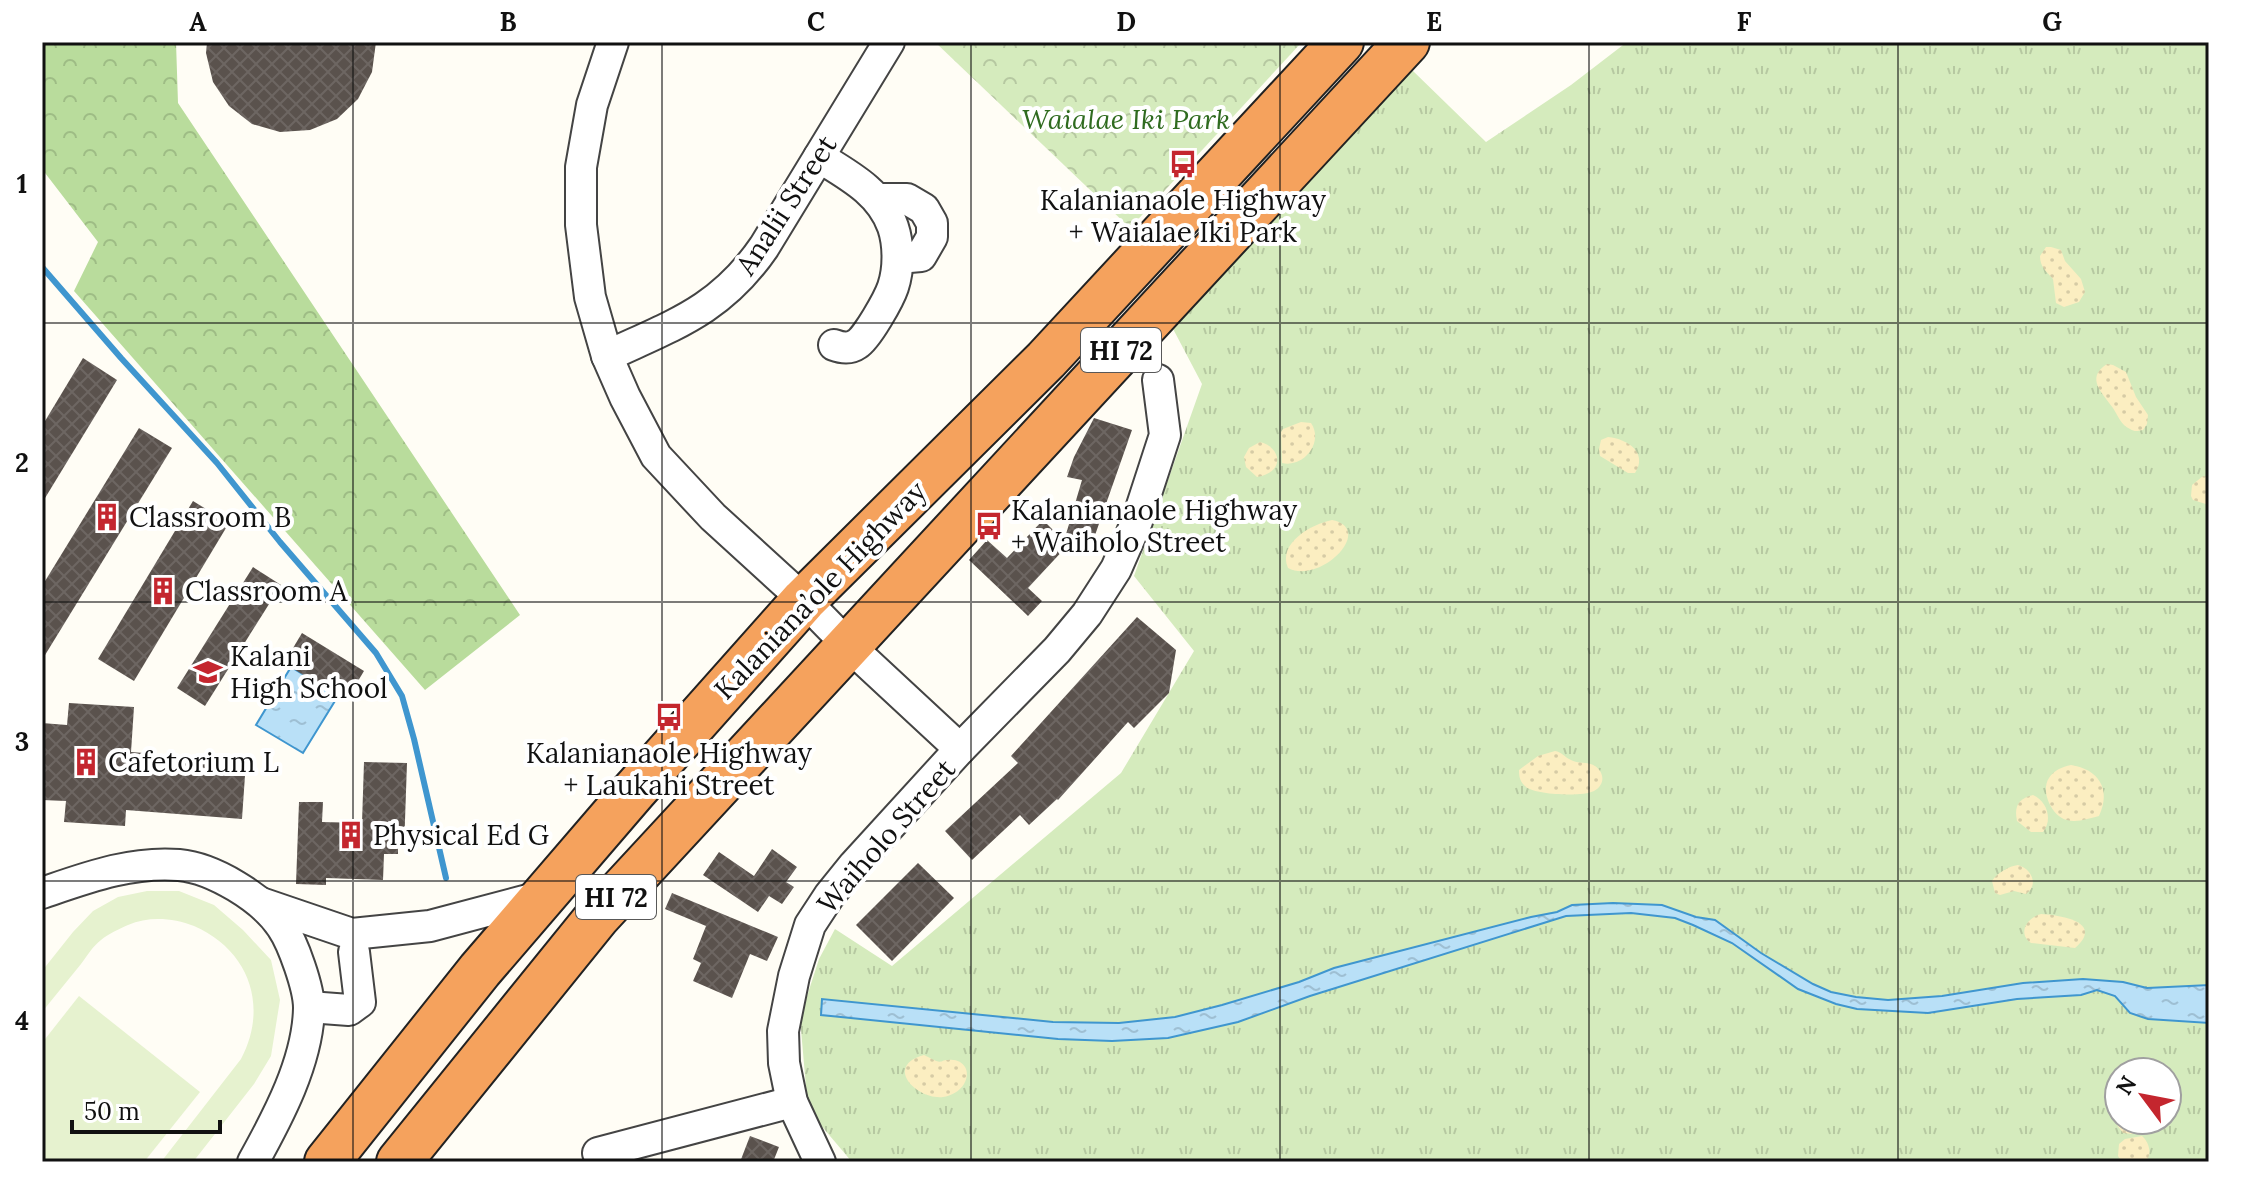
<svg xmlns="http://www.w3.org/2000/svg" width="2251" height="1204" font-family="Lora,serif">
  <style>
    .grass { fill: url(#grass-tufts); fill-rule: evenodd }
    .forest { fill: url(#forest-crowns) }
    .sand { fill: url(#sand-dots) }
    .park { fill: url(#park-crowns) }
    .pitch { fill: #e6f2cf }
    .water { fill: url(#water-ripples); stroke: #3f96cf; stroke-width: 2 }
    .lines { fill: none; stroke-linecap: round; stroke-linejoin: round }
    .stream { stroke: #3f96cf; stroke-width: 6 }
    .building { fill: url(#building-cross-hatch) }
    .minor-casing { stroke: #444; stroke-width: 34 }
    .highway-casing { stroke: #222; stroke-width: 48 }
    .minor { stroke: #fff; stroke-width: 30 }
    .highway { stroke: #f5a25d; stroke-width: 44 }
    .grid { fill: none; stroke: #111; stroke-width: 2; stroke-opacity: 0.55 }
    .labels { text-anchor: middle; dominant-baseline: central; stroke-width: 8; stroke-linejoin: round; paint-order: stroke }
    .shield { fill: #fff; stroke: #585858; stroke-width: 2 }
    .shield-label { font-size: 26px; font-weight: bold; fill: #111 }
    .park-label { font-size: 28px; font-style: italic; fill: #2f6b1f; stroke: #fff }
    .poi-label { font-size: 28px; fill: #111; stroke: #fff; text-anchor: start }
    .street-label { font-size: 28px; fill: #111; stroke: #fff }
    .neatline { fill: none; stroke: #111; stroke-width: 3 }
    .grid-label { font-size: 26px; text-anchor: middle; font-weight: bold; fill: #111 }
  </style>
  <defs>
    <pattern id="grass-tufts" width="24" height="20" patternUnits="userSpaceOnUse" patternTransform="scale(2)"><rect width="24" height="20" fill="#d5ebbd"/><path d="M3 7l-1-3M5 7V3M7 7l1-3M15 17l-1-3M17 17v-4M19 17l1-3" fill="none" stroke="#b6c8a1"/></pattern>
    <pattern id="forest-crowns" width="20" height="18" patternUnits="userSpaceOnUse" patternTransform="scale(2)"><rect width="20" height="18" fill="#b9dc9c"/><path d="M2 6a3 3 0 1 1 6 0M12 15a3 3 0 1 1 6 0" fill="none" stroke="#9ebc85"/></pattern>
    <pattern id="sand-dots" width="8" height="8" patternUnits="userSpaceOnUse" patternTransform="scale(2)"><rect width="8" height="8" fill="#fbeec1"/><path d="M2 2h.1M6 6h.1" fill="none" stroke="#d6cba5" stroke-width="1.8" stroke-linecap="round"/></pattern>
    <pattern id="park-crowns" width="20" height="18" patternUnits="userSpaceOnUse" patternTransform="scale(2)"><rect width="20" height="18" fill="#d5ebbd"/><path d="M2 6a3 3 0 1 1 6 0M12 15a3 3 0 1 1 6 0" fill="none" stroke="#b6c8a1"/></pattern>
    <pattern id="water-ripples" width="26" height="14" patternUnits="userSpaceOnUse" patternTransform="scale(2)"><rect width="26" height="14" fill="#b9e0f7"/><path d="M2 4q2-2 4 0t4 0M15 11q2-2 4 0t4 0" fill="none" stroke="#9ebfd3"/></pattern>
    <pattern id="building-cross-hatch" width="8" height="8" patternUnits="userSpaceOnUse" patternTransform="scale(2)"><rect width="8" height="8" fill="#5a524d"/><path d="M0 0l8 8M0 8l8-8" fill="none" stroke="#6d6662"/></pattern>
  </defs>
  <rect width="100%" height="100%" fill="#fffdf5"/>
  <path class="grass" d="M1627,42H2209V1162H852L808,1110L800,1018L819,959L835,929L892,966L1121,773L1194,651L1134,576L1202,384L1171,325L1412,70L1486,142L1571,85ZM2119,1072H2167V1120H2119Z"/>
  <polygon class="forest" points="42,42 176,42 178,103 520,615 425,690 74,291 98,242 42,169"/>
  <g class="sand">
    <path d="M2046,247H2051L2061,250L2065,261L2081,279L2085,292L2079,302L2064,307L2056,303L2053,279C2046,271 2040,267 2040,256Z"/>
    <path d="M2107,364L2113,365L2126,372L2136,397L2148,415L2147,424L2143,430C2137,431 2135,432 2130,429C2121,425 2118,416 2113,408C2104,395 2084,378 2107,364Z"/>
    <path d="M1301,422L1311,423C1324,442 1304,468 1282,463L1281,432L1283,429Z"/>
    <path d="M1608,437C1628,439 1648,453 1635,473H1628L1600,456L1599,449L1601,440Z"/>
    <path d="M1260,442C1281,447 1286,472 1257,477L1246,467L1244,457L1249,448Z"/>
    <polygon points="2203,476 2209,477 2209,505 2193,500 2191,496 2192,485"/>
    <path d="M1332,520C1376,529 1320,585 1288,568C1277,543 1312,524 1332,520Z"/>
    <path d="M1555,751C1562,752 1564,757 1571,760C1578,764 1587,761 1595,766C1605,773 1605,785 1594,791C1582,797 1537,795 1526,787C1520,782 1519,777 1519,770L1538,756Z"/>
    <path d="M2071,765C2098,769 2112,789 2099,816C2090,818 2077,823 2067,820C2052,817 2040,791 2049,778C2054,770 2062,767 2071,765Z"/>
    <path d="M2033,795C2047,801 2053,820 2043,832H2031L2017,821C2014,806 2018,799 2033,795Z"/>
    <path d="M2018,865C2032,869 2039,885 2026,894L2014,891L2000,895L1995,893L1992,881C1997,873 2009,866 2018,865Z"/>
    <path d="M2041,914C2060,915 2105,922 2075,948L2031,943C2017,933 2027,918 2041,914Z"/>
    <path d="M924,1055C928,1057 932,1059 936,1061C943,1063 941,1060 948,1060C963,1058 972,1071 964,1084C960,1091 951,1096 943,1097C917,1100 883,1066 924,1055Z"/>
    <polygon points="2138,1060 2151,1064 2153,1072 2125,1072 2129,1065"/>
    <polygon points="2119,1110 2119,1120 2144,1120 2141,1130 2132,1134 2123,1133 2117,1125"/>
    <path d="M2142,1136C2149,1142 2153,1155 2145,1162H2122L2118,1156L2119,1144L2125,1139Z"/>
  </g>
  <polygon class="park" points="935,42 1302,42 1130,228"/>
  <g class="pitch">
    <path d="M147,891H179L214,905L243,930L271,960L280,1000L271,1056L254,1084L193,1162H161L241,1059C269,1006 249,950 194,926C173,918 149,916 128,925C119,929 108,934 101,940C93,946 87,956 81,964C68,980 55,996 42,1012V971L73,932L93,911L118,897Z"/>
    <polygon points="79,996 200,1092 144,1162 42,1162 42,1043"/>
  </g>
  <g class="water">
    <polygon points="291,667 338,696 303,753 256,725"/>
    <polygon points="1613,903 1662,905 1696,917 1715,920 1761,953 1813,984 1831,992 1856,997 1888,1000 1942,996 2023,983 2083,979 2123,982 2147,988 2209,985 2209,1023 2148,1019 2130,1013 2115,996 2097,990 2081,995 2017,999 1928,1013 1857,1009 1836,1004 1798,989 1732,943 1693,925 1675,918 1631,913 1566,916 1310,996 1238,1022 1168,1038 1112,1041 1058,1039 821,1015 822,999 1053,1022 1119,1023 1175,1017 1222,1005 1299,982 1334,968 1531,917 1557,912 1572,905"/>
  </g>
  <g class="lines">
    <polyline class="stream" points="42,267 121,358 217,463 280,542 376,653 402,696 414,739 446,878"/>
  </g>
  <g class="building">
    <polygon points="207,42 376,42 372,72 358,99 337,119 310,130 280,132 252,124 229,106 213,82 206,53"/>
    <polygon points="83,358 117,380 42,503 42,426"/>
    <polygon points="1094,418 1132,430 1094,538 1080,532 1028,588 1042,601 1028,616 969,560 987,540 1007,558 1043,520 1064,541 1082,480 1067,477 1074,457"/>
    <polygon points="139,428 172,448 42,660 42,586"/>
    <polygon points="193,501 229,523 134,681 98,659"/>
    <polygon points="253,567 281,585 205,706 177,688"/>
    <polygon points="1137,617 1176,650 1169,693 1134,728 1128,722 1058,800 1057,799 1029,825 1020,815 972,860 945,831 1018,763 1011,756"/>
    <polygon points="302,633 364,671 346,701 284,663"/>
    <polygon points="69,703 134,707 131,752 246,761 242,819 126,810 125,826 64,822 66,801 42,800 42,723 67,725"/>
    <polygon points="364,762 407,763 404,849 398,848 398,854 384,854 383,880 326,878 326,885 296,884 299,802 323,802 322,822 362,823"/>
    <polygon points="772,849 797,867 786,882 794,887 782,904 769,896 758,912 703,875 719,852 754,876"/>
    <polygon points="918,863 954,898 892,961 856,925"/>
    <polygon points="672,893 778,937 767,961 750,954 732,998 693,981 701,963 693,959 706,926 665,909"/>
    <polygon points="750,1136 779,1147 773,1162 740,1162"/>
  </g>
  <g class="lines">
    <defs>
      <g id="minor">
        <polyline points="613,42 592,105 581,167 581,225 590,297 607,356 625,397 656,456 713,517 804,600 848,645 960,749"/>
        <path d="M819,157C848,175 881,192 893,227C899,245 899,269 893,287C889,299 867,338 857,344C850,349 842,348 834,345"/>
        <polyline points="878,199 907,199 924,209 932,223 932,237 921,256 898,258"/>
        <path d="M607,356C673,325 720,311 764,247L889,42"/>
        <path d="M42,893C86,878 131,861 179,865C213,868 263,898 282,927C293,943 309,988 309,1008C308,1061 278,1117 253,1162"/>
        <polyline points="261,903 352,934 430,926 543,896"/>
        <polyline points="309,1007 349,1010 360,1002 354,952"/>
        <polyline points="598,1153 792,1102"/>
        <polyline points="820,1162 792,1102 784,1063 783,1031 794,976 810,925 829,896 854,865 960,749 1057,650 1087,614 1116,569 1137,521 1165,435 1158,380"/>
      </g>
      <g id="highway">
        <polyline points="327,1162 480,970 634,791 804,600 1046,360 1341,42"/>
        <polyline points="399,1162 598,916 1407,42"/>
      </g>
    </defs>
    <use href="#minor" class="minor-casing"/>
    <use href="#highway" class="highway-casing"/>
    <use href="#minor" class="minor"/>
    <use href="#highway" class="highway"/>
  </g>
  <path class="grid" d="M353,42V1162M662,42V1162M971,42V1162M1280,42V1162M1589,42V1162M1898,42V1162M42,323H2209M42,602H2209M42,881H2209"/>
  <defs>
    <symbol id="bus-bare" viewBox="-9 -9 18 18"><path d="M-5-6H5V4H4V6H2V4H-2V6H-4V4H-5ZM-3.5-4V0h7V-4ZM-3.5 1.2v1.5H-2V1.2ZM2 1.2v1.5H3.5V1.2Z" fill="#c4262e" stroke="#fff" stroke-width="2.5" paint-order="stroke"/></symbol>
    <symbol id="building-bare" viewBox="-9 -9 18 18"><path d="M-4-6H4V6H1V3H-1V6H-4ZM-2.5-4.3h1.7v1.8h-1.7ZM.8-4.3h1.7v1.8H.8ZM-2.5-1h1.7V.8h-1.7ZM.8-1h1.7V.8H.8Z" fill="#c4262e" stroke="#fff" stroke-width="2.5" paint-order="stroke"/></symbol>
    <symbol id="school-bare" viewBox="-9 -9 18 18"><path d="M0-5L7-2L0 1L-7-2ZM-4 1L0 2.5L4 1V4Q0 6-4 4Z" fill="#c4262e" stroke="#fff" stroke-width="2.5" paint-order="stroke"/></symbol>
  </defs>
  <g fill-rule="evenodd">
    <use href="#bus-bare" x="1163" y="144" width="40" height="40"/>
    <use href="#building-bare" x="87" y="497" width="40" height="40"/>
    <use href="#bus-bare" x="969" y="506" width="40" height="40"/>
    <use href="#building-bare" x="143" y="571" width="40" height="40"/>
    <use href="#school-bare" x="188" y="652" width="40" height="40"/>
    <use href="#bus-bare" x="649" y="697" width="40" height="40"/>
    <use href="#building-bare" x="66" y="742" width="40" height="40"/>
    <use href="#building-bare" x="331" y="815" width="40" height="40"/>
  </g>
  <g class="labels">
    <g class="shield">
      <rect x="1081" y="328" width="80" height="44" rx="6"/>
      <rect x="576" y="875" width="80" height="44" rx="6"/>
    </g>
    <g class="shield-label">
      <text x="1121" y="350">HI 72</text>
      <text x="616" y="897">HI 72</text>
    </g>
    <g class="park-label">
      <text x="1126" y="119">Waialae Iki Park</text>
    </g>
    <g class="poi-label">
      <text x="1183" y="200" text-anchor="middle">Kalanianaole Highway<tspan x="1183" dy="32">+ Waialae Iki Park</tspan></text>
      <text x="1011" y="510">Kalanianaole Highway<tspan x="1011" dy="32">+ Waiholo Street</tspan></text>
      <text x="129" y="517">Classroom B</text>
      <text x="185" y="591">Classroom A</text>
      <text x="230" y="656">Kalani<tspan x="230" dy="32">High School</tspan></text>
      <text x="669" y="753" text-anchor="middle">Kalanianaole Highway<tspan x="669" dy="32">+ Laukahi Street</tspan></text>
      <text x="108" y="762">Cafetorium L</text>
      <text x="373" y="835">Physical Ed G</text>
    </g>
    <g class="street-label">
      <text transform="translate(786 205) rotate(-57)">Analii Street</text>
      <text transform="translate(820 590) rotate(-46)">Kalaniana’ole Highway</text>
      <text transform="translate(886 836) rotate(-49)">Waiholo Street</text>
    </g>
  </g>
  <rect width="2251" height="1204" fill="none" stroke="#ffffff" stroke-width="88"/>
  <g transform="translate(2143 1096) rotate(302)"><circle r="38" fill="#ffffff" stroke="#a0a0a0" stroke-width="2"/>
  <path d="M0-6L14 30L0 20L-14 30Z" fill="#c4262e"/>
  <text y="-12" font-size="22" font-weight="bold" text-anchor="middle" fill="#111111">N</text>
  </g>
  <path d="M72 1120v12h148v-12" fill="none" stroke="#111111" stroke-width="4"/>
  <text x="84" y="1120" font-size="24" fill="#111111" stroke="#ffffff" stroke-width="6" paint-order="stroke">50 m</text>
  <rect x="44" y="44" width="2163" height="1116" class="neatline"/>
  <g class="grid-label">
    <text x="198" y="31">A</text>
    <text x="508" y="31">B</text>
    <text x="816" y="31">C</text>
    <text x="1126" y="31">D</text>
    <text x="1434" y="31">E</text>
    <text x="1744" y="31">F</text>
    <text x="2052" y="31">G</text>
    <text x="22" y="193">1</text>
    <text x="22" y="472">2</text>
    <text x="22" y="751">3</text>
    <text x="22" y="1030">4</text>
  </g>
</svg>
